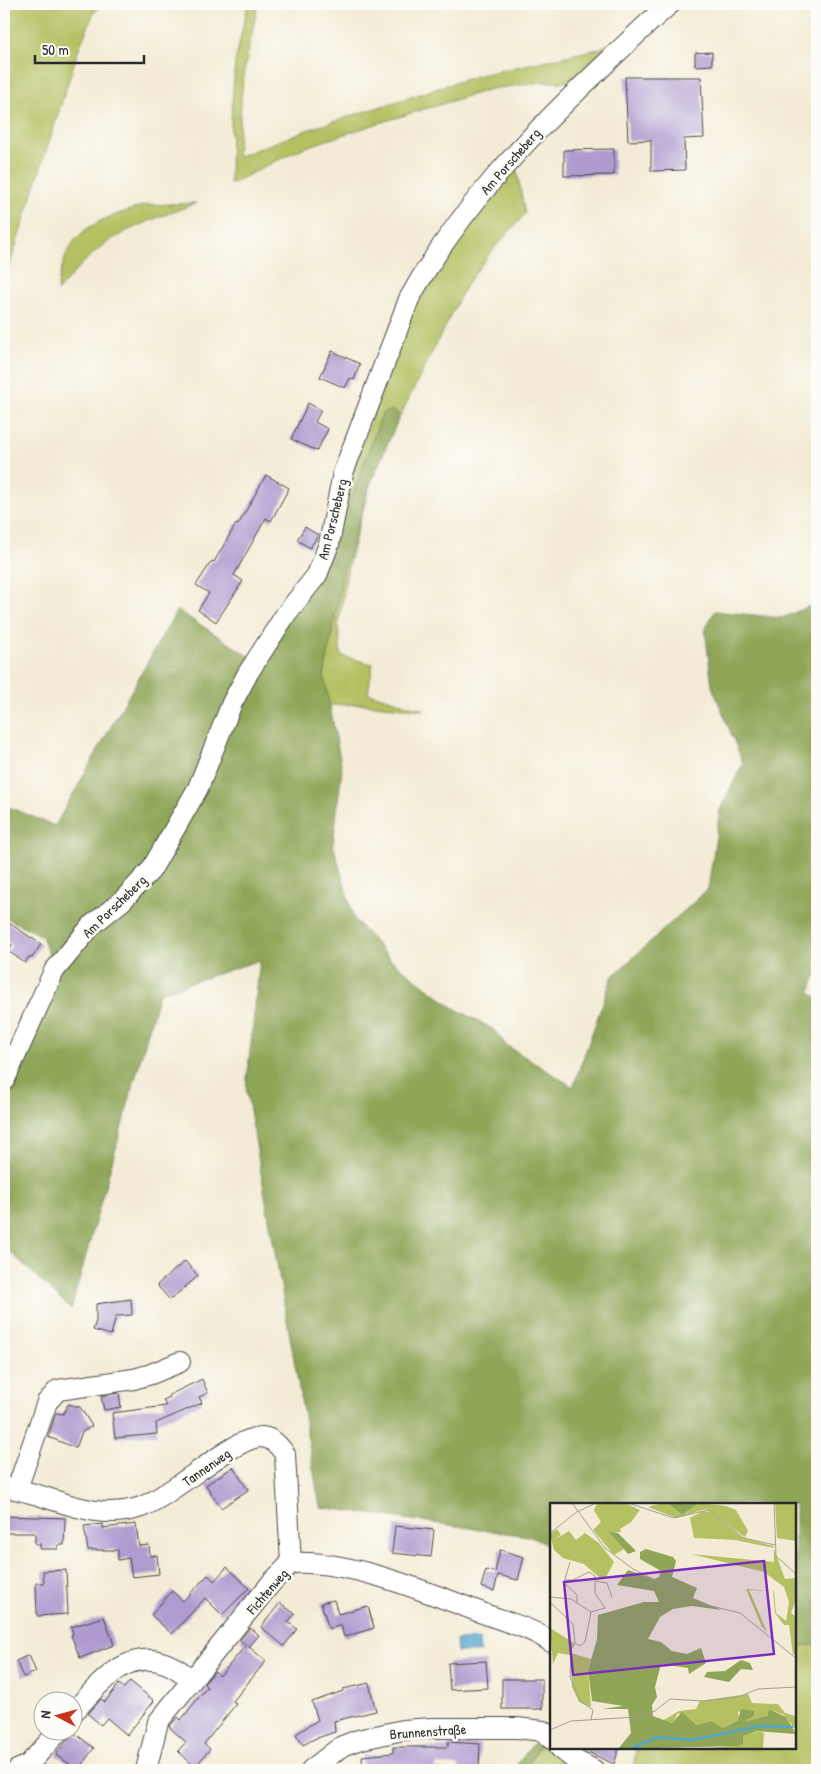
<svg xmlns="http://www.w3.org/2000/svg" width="821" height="1774" font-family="'Patrick Hand',sans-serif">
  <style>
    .green { fill: #b4c062; stroke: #707646 }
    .forest { fill: #8fa658; stroke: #5d6842 }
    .water { fill: #51a6cd; stroke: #3e687c }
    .building { fill: #af9bd0 }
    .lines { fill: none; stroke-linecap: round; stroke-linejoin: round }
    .minor-casing { stroke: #494844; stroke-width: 22 }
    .minor { stroke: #fff; stroke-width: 20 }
    .labels { text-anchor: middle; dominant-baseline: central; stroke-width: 5; stroke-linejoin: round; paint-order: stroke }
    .street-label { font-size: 14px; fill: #2b2b2b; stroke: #fdfcf7 }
    .inset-river { fill: none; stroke: #51a6cd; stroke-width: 2.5 }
    .inset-road { fill: none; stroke: #a39e91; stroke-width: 1 }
    .view { fill: #7b2cbf; fill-opacity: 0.15; stroke: #7b2cbf; stroke-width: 2.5 }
    .inset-edge { fill: none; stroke: #2b2b2b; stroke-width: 2.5 }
  </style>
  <rect width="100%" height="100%" fill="#fdfcf7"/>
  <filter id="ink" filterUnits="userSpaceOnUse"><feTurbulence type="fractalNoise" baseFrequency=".02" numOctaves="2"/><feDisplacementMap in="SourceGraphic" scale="10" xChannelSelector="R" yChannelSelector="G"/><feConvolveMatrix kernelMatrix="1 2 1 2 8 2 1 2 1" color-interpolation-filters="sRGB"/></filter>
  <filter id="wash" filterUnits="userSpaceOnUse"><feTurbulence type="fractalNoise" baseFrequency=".0096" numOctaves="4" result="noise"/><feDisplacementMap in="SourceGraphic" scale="20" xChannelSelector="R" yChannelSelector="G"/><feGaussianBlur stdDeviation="1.12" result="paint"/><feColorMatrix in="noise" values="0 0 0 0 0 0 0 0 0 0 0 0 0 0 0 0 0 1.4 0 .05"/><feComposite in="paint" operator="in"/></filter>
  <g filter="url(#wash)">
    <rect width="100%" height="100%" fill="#f3ebd5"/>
    <g class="green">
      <polygon points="4,4 101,4 94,13 79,48 4,283"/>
      <polygon points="248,4 258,4 243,77 237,157 307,130 476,76 598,49 627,37 579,82 542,82 491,89 379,123 303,148 230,184 231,120 235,62"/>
      <polygon points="515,160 525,214 490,253 465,287 398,420 397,413 391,411 382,414 353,494 339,520 343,496 417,295"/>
      <path d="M196,203C164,216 128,226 101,247C84,260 71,276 57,292C64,244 77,227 124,212C132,210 141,205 150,205C165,204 181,204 196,203Z"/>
      <polygon points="369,487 348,567 338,626 341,656 373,664 368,693 425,710 363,704 329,705 324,676 343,573"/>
      <polygon points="817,1645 817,1770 633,1770 636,1748 795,1748 795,1646"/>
      <polygon points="542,1740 585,1770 525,1770"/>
    </g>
    <g class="forest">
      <polygon points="391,410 397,413 398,420 369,487 343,573 324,676 342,769 333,844 354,919 392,961 454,1008 493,1029 506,1045 573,1087 612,977 708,889 720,810 743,763 712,686 705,629 715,611 782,618 817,603 817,971 810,993 817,997 817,1645 795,1646 795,1504 551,1504 551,1546 528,1536 320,1507 246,1088 260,960 159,993 71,1309 4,1246 4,1104 56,975 42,936 4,917 4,805 55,826 177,610 249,656 260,656 353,494 382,414"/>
      <polygon points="537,1739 542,1740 525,1770 513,1770"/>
    </g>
    <polygon class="water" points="479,1639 480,1652 457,1652 456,1640"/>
    <g id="blocks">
      <g class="building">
        <polygon points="712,52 712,65 695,66 695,53"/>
        <polygon points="625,77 701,77 704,138 684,139 685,170 651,171 651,140 628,141"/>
        <polygon points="614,149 614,175 564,176 564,150"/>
        <polygon points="332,351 360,364 354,380 350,378 345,388 320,377"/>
        <polygon points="308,403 321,410 315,422 328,429 317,451 291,439"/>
        <polygon points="266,475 289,488 271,521 266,518 234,575 243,581 216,622 198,610 209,593 196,585 212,561 214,562 236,524 238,525"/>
        <polygon points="305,527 318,535 310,548 297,540"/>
        <polygon points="4,920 41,944 32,958 29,957 25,963 8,951 12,945 4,940"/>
        <polygon points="185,1261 198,1276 170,1300 157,1285"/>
        <polygon points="131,1299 132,1315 116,1316 111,1335 93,1330 96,1321 96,1304"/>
        <polygon points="202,1379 208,1393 199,1397 202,1403 156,1423 157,1434 115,1438 112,1413 166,1406 163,1400 170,1397 169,1395"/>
        <polygon points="119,1393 121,1407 104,1410 101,1396"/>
        <polygon points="68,1404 80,1407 92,1426 82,1432 76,1448 48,1437 56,1413 63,1414"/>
        <polygon points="233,1467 248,1490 221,1508 206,1485"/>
        <polygon points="4,1516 65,1518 64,1545 58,1545 58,1549 40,1549 40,1544 35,1544 35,1533 4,1533"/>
        <polygon points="103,1524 103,1528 136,1524 139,1546 149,1545 150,1556 157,1555 159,1574 132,1577 129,1558 118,1560 118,1550 88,1550 84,1526"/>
        <polygon points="395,1526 434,1530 431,1557 392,1553"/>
        <polygon points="500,1550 524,1557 518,1580 498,1575 494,1591 481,1587 486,1570 495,1572"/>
        <polygon points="227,1567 249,1588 222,1615 205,1598 172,1634 151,1615 172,1591 183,1601 208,1575 214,1581"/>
        <polygon points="66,1570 68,1614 37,1616 36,1583 44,1583 43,1571"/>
        <polygon points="334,1600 338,1614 368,1606 374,1628 344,1637 341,1625 329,1629 321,1603"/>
        <polygon points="280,1603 295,1614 288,1622 297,1629 284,1646 261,1627"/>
        <polygon points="104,1617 114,1645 80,1658 71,1635 73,1634 71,1627"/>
        <polygon points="250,1628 259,1635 249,1647 266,1661 233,1701 236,1704 204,1744 210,1749 195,1767 178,1751 186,1742 169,1727 178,1717 181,1720 207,1687 204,1684 215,1671 220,1676 246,1645 240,1640"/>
        <polygon points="29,1655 36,1672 23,1677 16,1661"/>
        <polygon points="486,1661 488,1688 450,1690 448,1663"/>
        <rect x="502" y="1679" width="40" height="30"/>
        <polygon points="130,1681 154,1701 127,1735 107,1718 101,1725 88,1714 101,1699 105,1702 119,1684 124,1688"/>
        <polygon points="369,1683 376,1711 334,1721 335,1732 314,1739 303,1745 296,1734 318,1720 312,1702 343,1691 343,1689"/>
        <polygon points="73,1732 94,1748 78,1770 56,1755"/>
        <polygon points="448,1742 480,1744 479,1770 459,1770 459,1766 435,1765 435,1770 363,1770 362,1756 393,1753 393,1747 448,1747"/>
        <polygon points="579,1748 619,1748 614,1764"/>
      </g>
    </g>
  </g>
  <g filter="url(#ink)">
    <use href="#blocks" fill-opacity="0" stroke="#494844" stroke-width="1"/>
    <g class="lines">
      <defs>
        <g id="minor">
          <path d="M4,1081L54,971L92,925L122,901L151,870L198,788L232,703L248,673L286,614L317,575L329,544L343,473L409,299C457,212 526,139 598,71C622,48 645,25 670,4"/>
          <path d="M4,1487C50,1493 92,1524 141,1507C174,1495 235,1436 262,1437C273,1438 279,1446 285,1454L291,1563"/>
          <polyline points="17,1489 47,1402 58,1390 134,1379 151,1374 180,1362"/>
          <path d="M72,1714C108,1673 140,1635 192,1680"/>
          <polyline points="560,1748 575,1760 594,1770"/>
          <polyline points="17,1770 28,1765 58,1732"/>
          <path d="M146,1770L158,1722L272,1582L291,1563C349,1559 429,1593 485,1614C506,1622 532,1628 551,1642"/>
          <polyline points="311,1770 342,1746 358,1740 403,1730 432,1728 517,1728 543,1731 551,1739"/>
        </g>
      </defs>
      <use href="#minor" class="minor-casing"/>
      <use href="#minor" class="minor"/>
    </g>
  </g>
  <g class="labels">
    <g class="street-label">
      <text transform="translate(510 161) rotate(-49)">Am Porscheberg</text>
      <text transform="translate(332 519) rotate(-76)">Am Porscheberg</text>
      <text transform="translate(114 906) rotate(-44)">Am Porscheberg</text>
      <text transform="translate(206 1467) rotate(-35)">Tannenweg</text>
      <text transform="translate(267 1591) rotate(-49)">Fichtenweg</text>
      <text transform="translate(428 1731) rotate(-4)">Brunnenstraße</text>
    </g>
  </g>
  <g transform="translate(550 1503)">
    <rect width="246" height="246" fill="#f3ebd5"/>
    <path d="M47,0H75L90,7L81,19L70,26L71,29L60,30L74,46L64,52L43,27L51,19L44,7ZM112,0H118L132,12L149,0L176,3L186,7L198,28L195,34L156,6L126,15L98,4ZM225,0H246V38L227,35ZM153,8L160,9L193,35L223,43L235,76L246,75V96L241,110L246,114V152L243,151L239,122H234L225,110L223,88L199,87L217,129L212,124L196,86L224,88L226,110L236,118L239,99L234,84L214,69L141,51L224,59V45L185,37L144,35L140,15ZM7,26L11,32L3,38L19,28L26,37L35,30L49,40L64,59L56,74L51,76L34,61L13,55L4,47L0,31ZM0,125L24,140L20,152L8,150L3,161ZM21,150L41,156L38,167L41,204L29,199L22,184ZM198,191L202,200L228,201L235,210L245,213L246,227L234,212L219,206L217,213L198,219L196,217L201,214L188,208L189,216L173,225L161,218L146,222L128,210L123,220L112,218L129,208L146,206L150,198ZM209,228L214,230L213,246H146L182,243L194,232Z" fill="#b4c062"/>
    <path d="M118,0H149L132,12ZM59,29L68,30L86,48L78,51ZM96,46L123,54L126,58L122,74L147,85L143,95L172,107L142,103L123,106L110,114L98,136L111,139L122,148L137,151L151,145L156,160L139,171L138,165L111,161L105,184L107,194L102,202L103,213L122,220L132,209L146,222L161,218L173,225L188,217L191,206L204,208V213L196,217L198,218L217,213L219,206L236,214L246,231L207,228L193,233V241L188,243L68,246L81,230L78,206H52L73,203L42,198L38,167L47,136L48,112L94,99H109L104,88L67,82L78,67L104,76L109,74L111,68L90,56V49ZM191,157L200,160L203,167L191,166L179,179L154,174L157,169L175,168Z" fill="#8fa658"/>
    <path class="inset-river" d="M80,246L107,234L142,237L210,223L243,224"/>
    <path class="inset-road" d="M22,0L55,45L83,66L153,101L190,110L247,156M78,0L124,15L158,7L194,35L225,42M224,0L226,53L247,72M29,8L46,0M0,30L28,8M20,59L14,80L27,92V100M14,77H23L39,69L45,73V90L55,105L41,109M46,78L57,80L62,94M0,94L21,96L41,109L35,139L30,143L25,140M0,99L23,121L25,140L21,147L20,174L30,198L43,207L41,217M0,227L21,218L86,214L105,208L120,196L153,198L188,194L208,186L247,184"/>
    <path class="view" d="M214,58L224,151L23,172L14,79Z"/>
    <rect width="246" height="246" class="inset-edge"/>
  </g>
  <rect width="821" height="1774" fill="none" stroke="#fdfcf7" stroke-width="20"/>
  <g transform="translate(58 1716) rotate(276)"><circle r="24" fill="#fdfcf7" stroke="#a9a8a5"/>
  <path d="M0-4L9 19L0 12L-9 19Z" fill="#c8321e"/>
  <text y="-8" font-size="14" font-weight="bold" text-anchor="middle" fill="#2b2b2b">N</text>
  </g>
  <path d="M35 55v8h109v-8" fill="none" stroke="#2b2b2b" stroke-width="2.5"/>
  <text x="42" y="55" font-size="15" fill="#2b2b2b" stroke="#fdfcf7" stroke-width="4" paint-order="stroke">50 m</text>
</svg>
